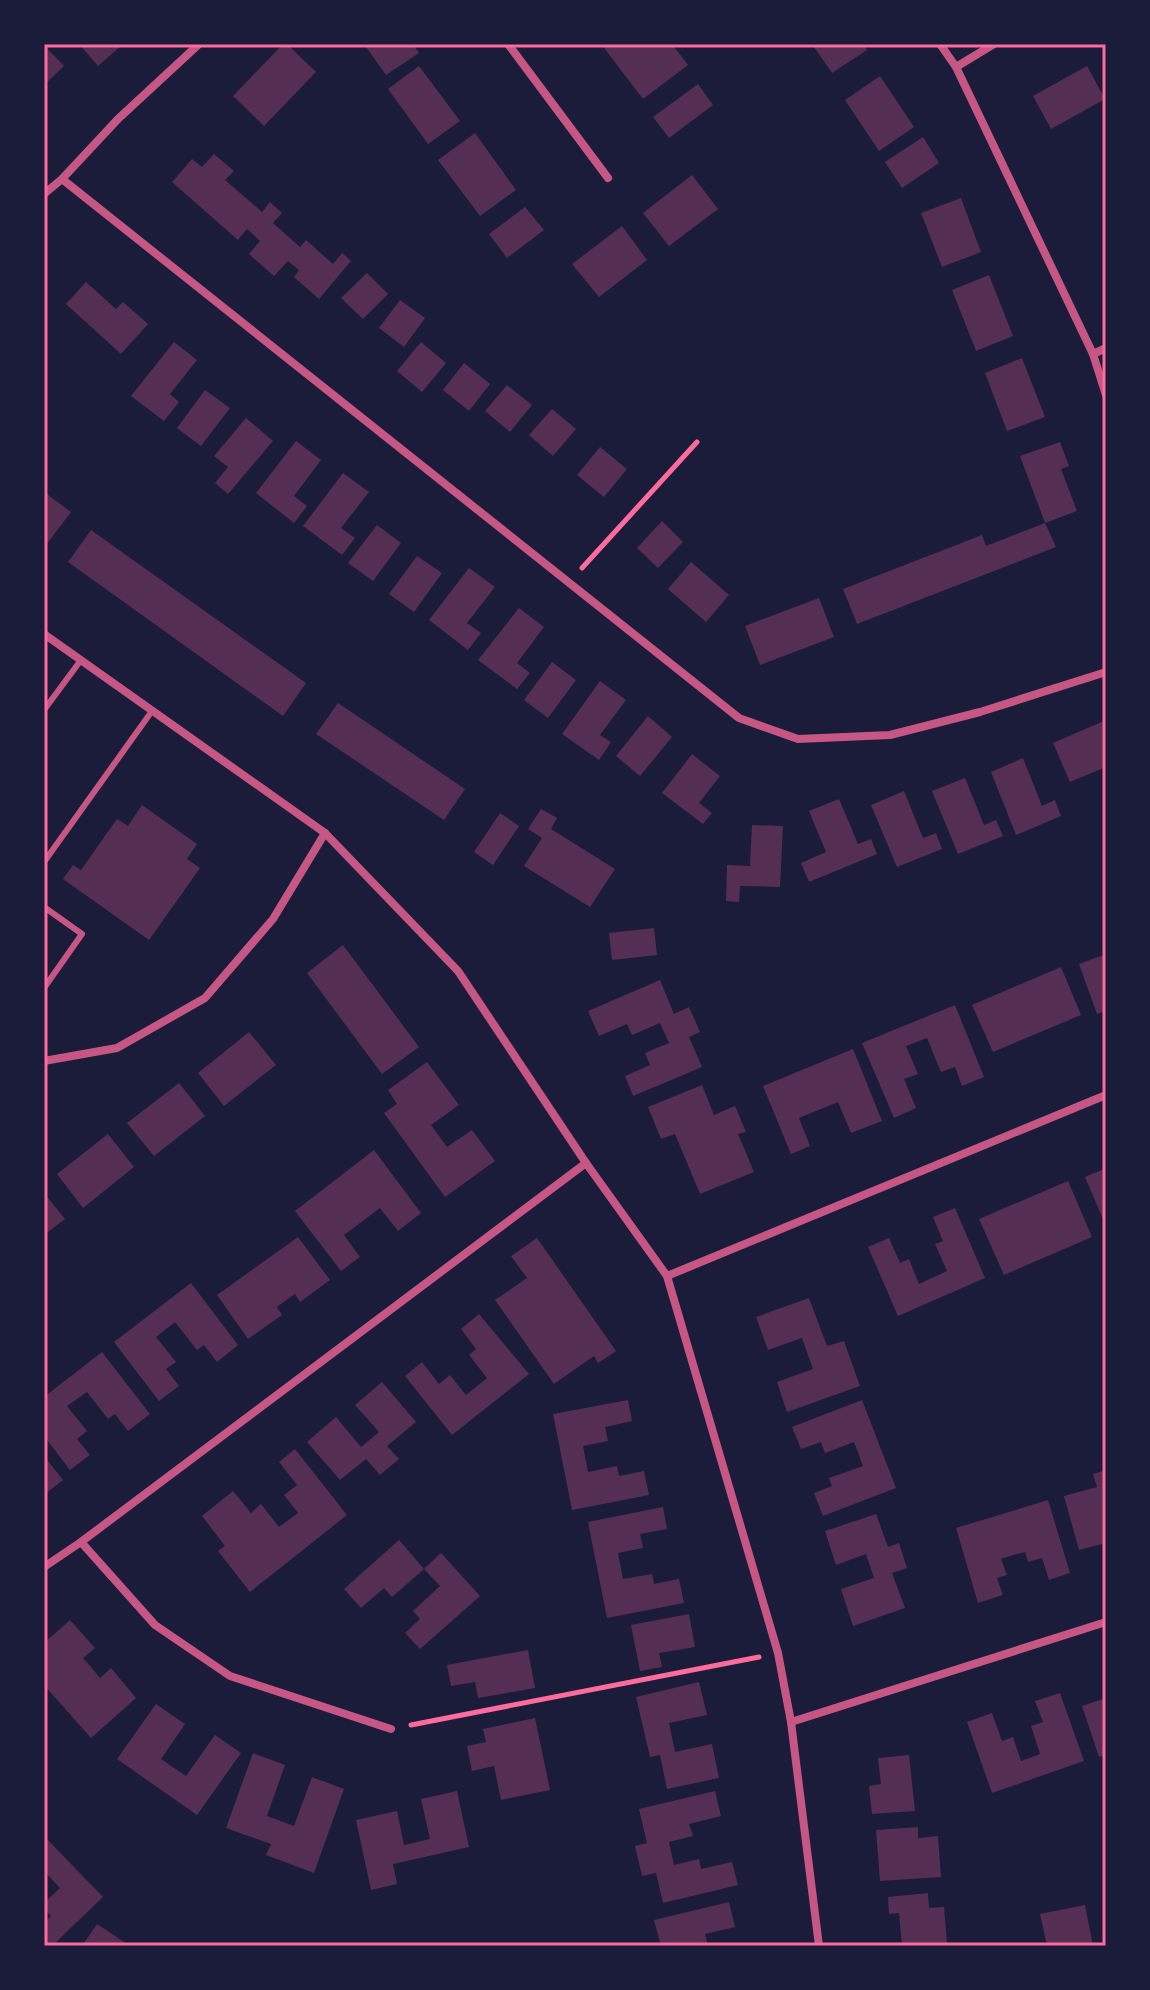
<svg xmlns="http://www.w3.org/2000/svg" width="1150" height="1990" font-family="'Varela Round',sans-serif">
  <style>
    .building { fill: #542f53 }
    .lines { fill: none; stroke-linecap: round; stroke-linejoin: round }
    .path { stroke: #ff6b9d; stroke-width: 5 }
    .service { stroke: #c65784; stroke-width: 6 }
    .minor { stroke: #c65784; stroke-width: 8 }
    .neatline { fill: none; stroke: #ff6b9d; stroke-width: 3 }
  </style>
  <rect width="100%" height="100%" fill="#1b1b3a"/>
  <g class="building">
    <polygon points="79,44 123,44 98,66"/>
    <polygon points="283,44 287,44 316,72 264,126 233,96"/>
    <polygon points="364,44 413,44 419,53 386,75"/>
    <polygon points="601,44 672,44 688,65 643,99"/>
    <polygon points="812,44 863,44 867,50 832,73"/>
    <polygon points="44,45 64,66 44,85"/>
    <polygon points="419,66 460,121 428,144 388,89"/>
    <polygon points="1087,66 1105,99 1051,129 1033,96"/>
    <polygon points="880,76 914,127 879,151 845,100"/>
    <polygon points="698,84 713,105 669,138 653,117"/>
    <polygon points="475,133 516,190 480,216 438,160"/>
    <polygon points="923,137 939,163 902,188 885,162"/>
    <polygon points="214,154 234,171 225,180 262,212 270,202 282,213 273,223 300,247 306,240 333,264 342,253 351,261 319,299 294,277 299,270 288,261 274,276 249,254 260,241 247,229 238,240 172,182 192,159 202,167"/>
    <polygon points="692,175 718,209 669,246 643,213"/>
    <polygon points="961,198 981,252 942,267 921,213"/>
    <polygon points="525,207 544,230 507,258 489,234"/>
    <polygon points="622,226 647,260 599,297 572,264"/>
    <polygon points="367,273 388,294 363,319 341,298"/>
    <polygon points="989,275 1013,336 976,351 952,290"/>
    <polygon points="86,282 116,309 123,302 148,324 121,354 66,304"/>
    <polygon points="400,300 425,318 404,347 379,328"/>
    <polygon points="174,342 197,360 170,394 179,402 164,421 131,396"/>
    <polygon points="421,342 446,363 422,392 397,371"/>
    <polygon points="1022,358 1045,417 1007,431 985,373"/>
    <polygon points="464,363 490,384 469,411 443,390"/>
    <polygon points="507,385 532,405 510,432 485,411"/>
    <polygon points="205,390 230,408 201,446 177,428"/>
    <polygon points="552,409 576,429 553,456 529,435"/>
    <polygon points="246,418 273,441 228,494 215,483 228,467 214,456"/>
    <polygon points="296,441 321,460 294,496 307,506 294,523 256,493"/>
    <polygon points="1060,442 1069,466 1061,469 1077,511 1045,523 1056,547 857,624 843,589 982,535 986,546 1045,523 1020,456"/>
    <polygon points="600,447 627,469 604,497 577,475"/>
    <polygon points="343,473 369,492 341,528 355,538 342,555 303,526"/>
    <polygon points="44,492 71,512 46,545 44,543"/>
    <polygon points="662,521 683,542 658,568 637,548"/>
    <polygon points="377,525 401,543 373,581 348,563"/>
    <polygon points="91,530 306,683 283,716 68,562"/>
    <polygon points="417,556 442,573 414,612 389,594"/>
    <polygon points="691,562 729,595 706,622 668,589"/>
    <polygon points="469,568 495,587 467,623 481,633 468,650 429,620"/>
    <polygon points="819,598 834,637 760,665 745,626"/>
    <polygon points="519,608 544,627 517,663 530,673 517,689 478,660"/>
    <polygon points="552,662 576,680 548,718 524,700"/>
    <polygon points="600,681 626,700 600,735 611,742 599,760 562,734"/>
    <polygon points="338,703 465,789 444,820 316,734"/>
    <polygon points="648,716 672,737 640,776 616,756"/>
    <polygon points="1106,720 1106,767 1070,782 1053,743"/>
    <polygon points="692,754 720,776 699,803 712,813 703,824 662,793"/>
    <polygon points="1023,758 1042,806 1055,800 1061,816 1016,835 991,772"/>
    <polygon points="965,778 984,825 996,820 1003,836 958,854 932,791"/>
    <polygon points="904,791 923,838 936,833 942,849 897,867 871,805"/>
    <polygon points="839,799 858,844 871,839 877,854 809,882 801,863 826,852 809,811"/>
    <polygon points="142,805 197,844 187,859 200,868 149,940 63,879 73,865 81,870 117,819 128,826"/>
    <polygon points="541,809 557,818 551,829 615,869 590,907 524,866 542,838 528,829"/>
    <polygon points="500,813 519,826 493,865 474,852"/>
    <polygon points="752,825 783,826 780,887 740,886 739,902 726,901 727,865 750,866"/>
    <polygon points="654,928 657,955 612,960 609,933"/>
    <polygon points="343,945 419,1047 382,1074 307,973"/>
    <polygon points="1106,954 1106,1011 1097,1014 1079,964"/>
    <polygon points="1061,967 1081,1015 993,1052 972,1005"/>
    <polygon points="660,980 674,1014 689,1007 700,1032 689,1037 702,1067 633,1096 625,1076 650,1065 645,1053 669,1043 660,1023 632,1035 627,1024 599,1036 588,1011"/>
    <polygon points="955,1005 984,1077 962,1086 955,1067 941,1072 927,1038 906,1046 918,1074 904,1079 916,1108 894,1118 862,1043"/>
    <polygon points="249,1032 276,1065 224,1106 198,1073"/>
    <polygon points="853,1049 882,1121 851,1133 838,1102 799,1118 810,1146 791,1154 763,1086"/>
    <polygon points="427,1062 459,1105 431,1125 447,1147 472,1130 495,1161 445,1197 384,1113 397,1104 388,1090"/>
    <polygon points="179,1083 205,1116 154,1156 127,1123"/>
    <polygon points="702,1085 714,1115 735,1106 746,1132 738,1134 754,1172 700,1194 675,1134 661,1139 648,1107"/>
    <polygon points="108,1134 134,1167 83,1208 57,1174"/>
    <polygon points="374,1150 421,1213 398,1231 380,1208 344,1235 360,1257 341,1271 295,1211"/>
    <polygon points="1106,1168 1106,1226 1085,1177"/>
    <polygon points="1068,1181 1092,1237 1004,1275 979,1219"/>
    <polygon points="44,1193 65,1219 44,1235"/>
    <polygon points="955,1208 985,1278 898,1316 868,1247 889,1238 900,1263 909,1259 919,1284 947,1271 935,1244 943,1241 933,1217"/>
    <polygon points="298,1237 330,1280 300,1302 295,1294 285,1301 277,1307 282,1315 248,1339 217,1295"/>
    <polygon points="537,1238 616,1351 598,1363 594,1356 554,1384 495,1300 527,1278 511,1256"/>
    <polygon points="191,1283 238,1345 217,1362 204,1345 197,1350 175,1322 156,1337 176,1362 166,1369 179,1386 159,1401 114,1342"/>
    <polygon points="809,1298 827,1346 844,1341 860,1386 787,1412 777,1382 813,1369 802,1338 768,1350 756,1317"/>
    <polygon points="479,1314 529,1374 452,1435 405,1376 422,1362 439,1384 450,1375 466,1395 487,1378 469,1355 476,1349 461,1329"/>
    <polygon points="102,1352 150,1414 128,1431 115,1414 108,1419 87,1392 67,1406 87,1431 77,1439 90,1455 70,1470 44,1436 44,1397"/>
    <polygon points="382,1382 416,1422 387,1446 399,1459 380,1475 366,1459 340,1480 307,1442 336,1417 361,1447 379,1432 355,1405"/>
    <polygon points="628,1400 632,1421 605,1427 608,1441 583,1446 588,1472 617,1466 619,1476 644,1471 649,1495 572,1510 553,1414"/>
    <polygon points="862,1400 896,1488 823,1516 814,1493 832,1486 829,1478 863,1466 854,1442 825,1453 821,1442 801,1449 792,1427"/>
    <polygon points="295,1449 347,1515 250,1592 218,1551 225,1546 202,1516 233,1491 251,1513 261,1504 279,1527 298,1513 284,1495 297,1485 279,1462"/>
    <polygon points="44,1456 63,1480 44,1495"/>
    <polygon points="1106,1470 1106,1504 1103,1505 1106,1514 1106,1543 1079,1550 1064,1496 1097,1487 1093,1474"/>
    <polygon points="1048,1500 1070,1573 1049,1580 1042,1558 1028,1562 1025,1552 1013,1555 1001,1559 1007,1575 997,1578 1003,1595 978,1603 956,1528"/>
    <polygon points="663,1507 667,1529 640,1534 643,1548 618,1553 623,1579 652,1574 654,1584 679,1579 684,1603 607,1618 588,1522"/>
    <polygon points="876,1514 888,1547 899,1543 907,1568 892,1573 905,1608 853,1626 841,1589 874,1578 866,1554 836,1565 825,1531"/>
    <polygon points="399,1540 424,1569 441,1553 480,1596 420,1649 405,1633 420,1619 413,1611 440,1586 424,1569 392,1597 384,1588 361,1608 344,1589"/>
    <polygon points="689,1614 695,1647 659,1653 662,1667 640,1671 631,1625"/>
    <polygon points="70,1620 95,1648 83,1658 91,1667 100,1678 111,1668 136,1698 91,1738 44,1685 44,1643"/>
    <polygon points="528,1650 535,1688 478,1698 475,1682 451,1686 447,1665"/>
    <polygon points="699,1682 707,1715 669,1723 675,1752 712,1744 719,1778 667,1789 660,1755 650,1757 636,1697"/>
    <polygon points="1060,1693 1084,1761 992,1793 967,1722 992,1713 1002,1741 1013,1737 1021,1761 1040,1754 1031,1726 1043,1722 1035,1701"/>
    <polygon points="1106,1698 1106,1755 1099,1757 1082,1706"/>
    <polygon points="156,1704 185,1724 161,1759 186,1776 215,1735 241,1753 197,1815 117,1759"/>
    <polygon points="535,1718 550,1790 501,1800 494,1766 472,1771 467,1746 486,1742 483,1729"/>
    <polygon points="253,1753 285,1765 267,1816 294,1826 312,1777 344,1789 314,1873 266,1855 271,1844 226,1828"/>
    <polygon points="909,1755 915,1811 872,1814 869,1786 881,1784 878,1758"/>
    <polygon points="457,1791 469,1847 393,1864 397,1884 371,1890 356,1820 397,1811 404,1845 430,1839 421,1799"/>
    <polygon points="715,1791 721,1816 689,1824 693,1836 669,1842 674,1865 699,1859 701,1869 732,1862 738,1885 663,1903 656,1873 642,1876 635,1846 647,1843 639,1809"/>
    <polygon points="918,1827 918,1838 938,1836 941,1877 880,1881 876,1830"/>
    <polygon points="44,1836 103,1897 52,1946 44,1946 44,1923 51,1916 44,1909 44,1903 60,1888 44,1871"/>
    <polygon points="928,1893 929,1908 944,1907 947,1943 902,1946 899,1913 889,1914 888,1897"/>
    <polygon points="729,1902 735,1927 705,1934 708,1946 661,1946 654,1920"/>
    <polygon points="1085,1905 1093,1946 1047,1946 1040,1914"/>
    <polygon points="97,1924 130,1946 82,1946"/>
  </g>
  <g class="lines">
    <g class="path">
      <polyline points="582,568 697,442"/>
      <polyline points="411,1725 759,1657"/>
    </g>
    <g class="service">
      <polyline points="44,710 81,660"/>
      <polyline points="44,862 152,711"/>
      <polyline points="44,907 82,934 44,988"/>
    </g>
    <g class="minor">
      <polyline points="508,44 608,178"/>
      <polyline points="940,44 956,67 1093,354 1106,395"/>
      <polyline points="956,67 994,44"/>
      <polyline points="62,179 739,718 798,739 890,735 980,712 1106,672"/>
      <polyline points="44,194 62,179 118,119 199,44"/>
      <polyline points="1093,354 1106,348"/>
      <polyline points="44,634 325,833 458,971 586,1163 667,1276 778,1653 791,1722 819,1946"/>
      <polyline points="44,1061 117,1048 205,998 273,919 325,833"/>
      <polyline points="667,1276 1106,1095"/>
      <polyline points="81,1542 155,1625 230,1676 391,1729"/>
      <polyline points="44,1567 81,1542 586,1163"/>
      <polyline points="791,1722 1106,1622"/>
    </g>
  </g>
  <rect width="1150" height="1990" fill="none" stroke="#1b1b3a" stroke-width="92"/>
  <rect x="46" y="46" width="1058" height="1898" class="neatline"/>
</svg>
